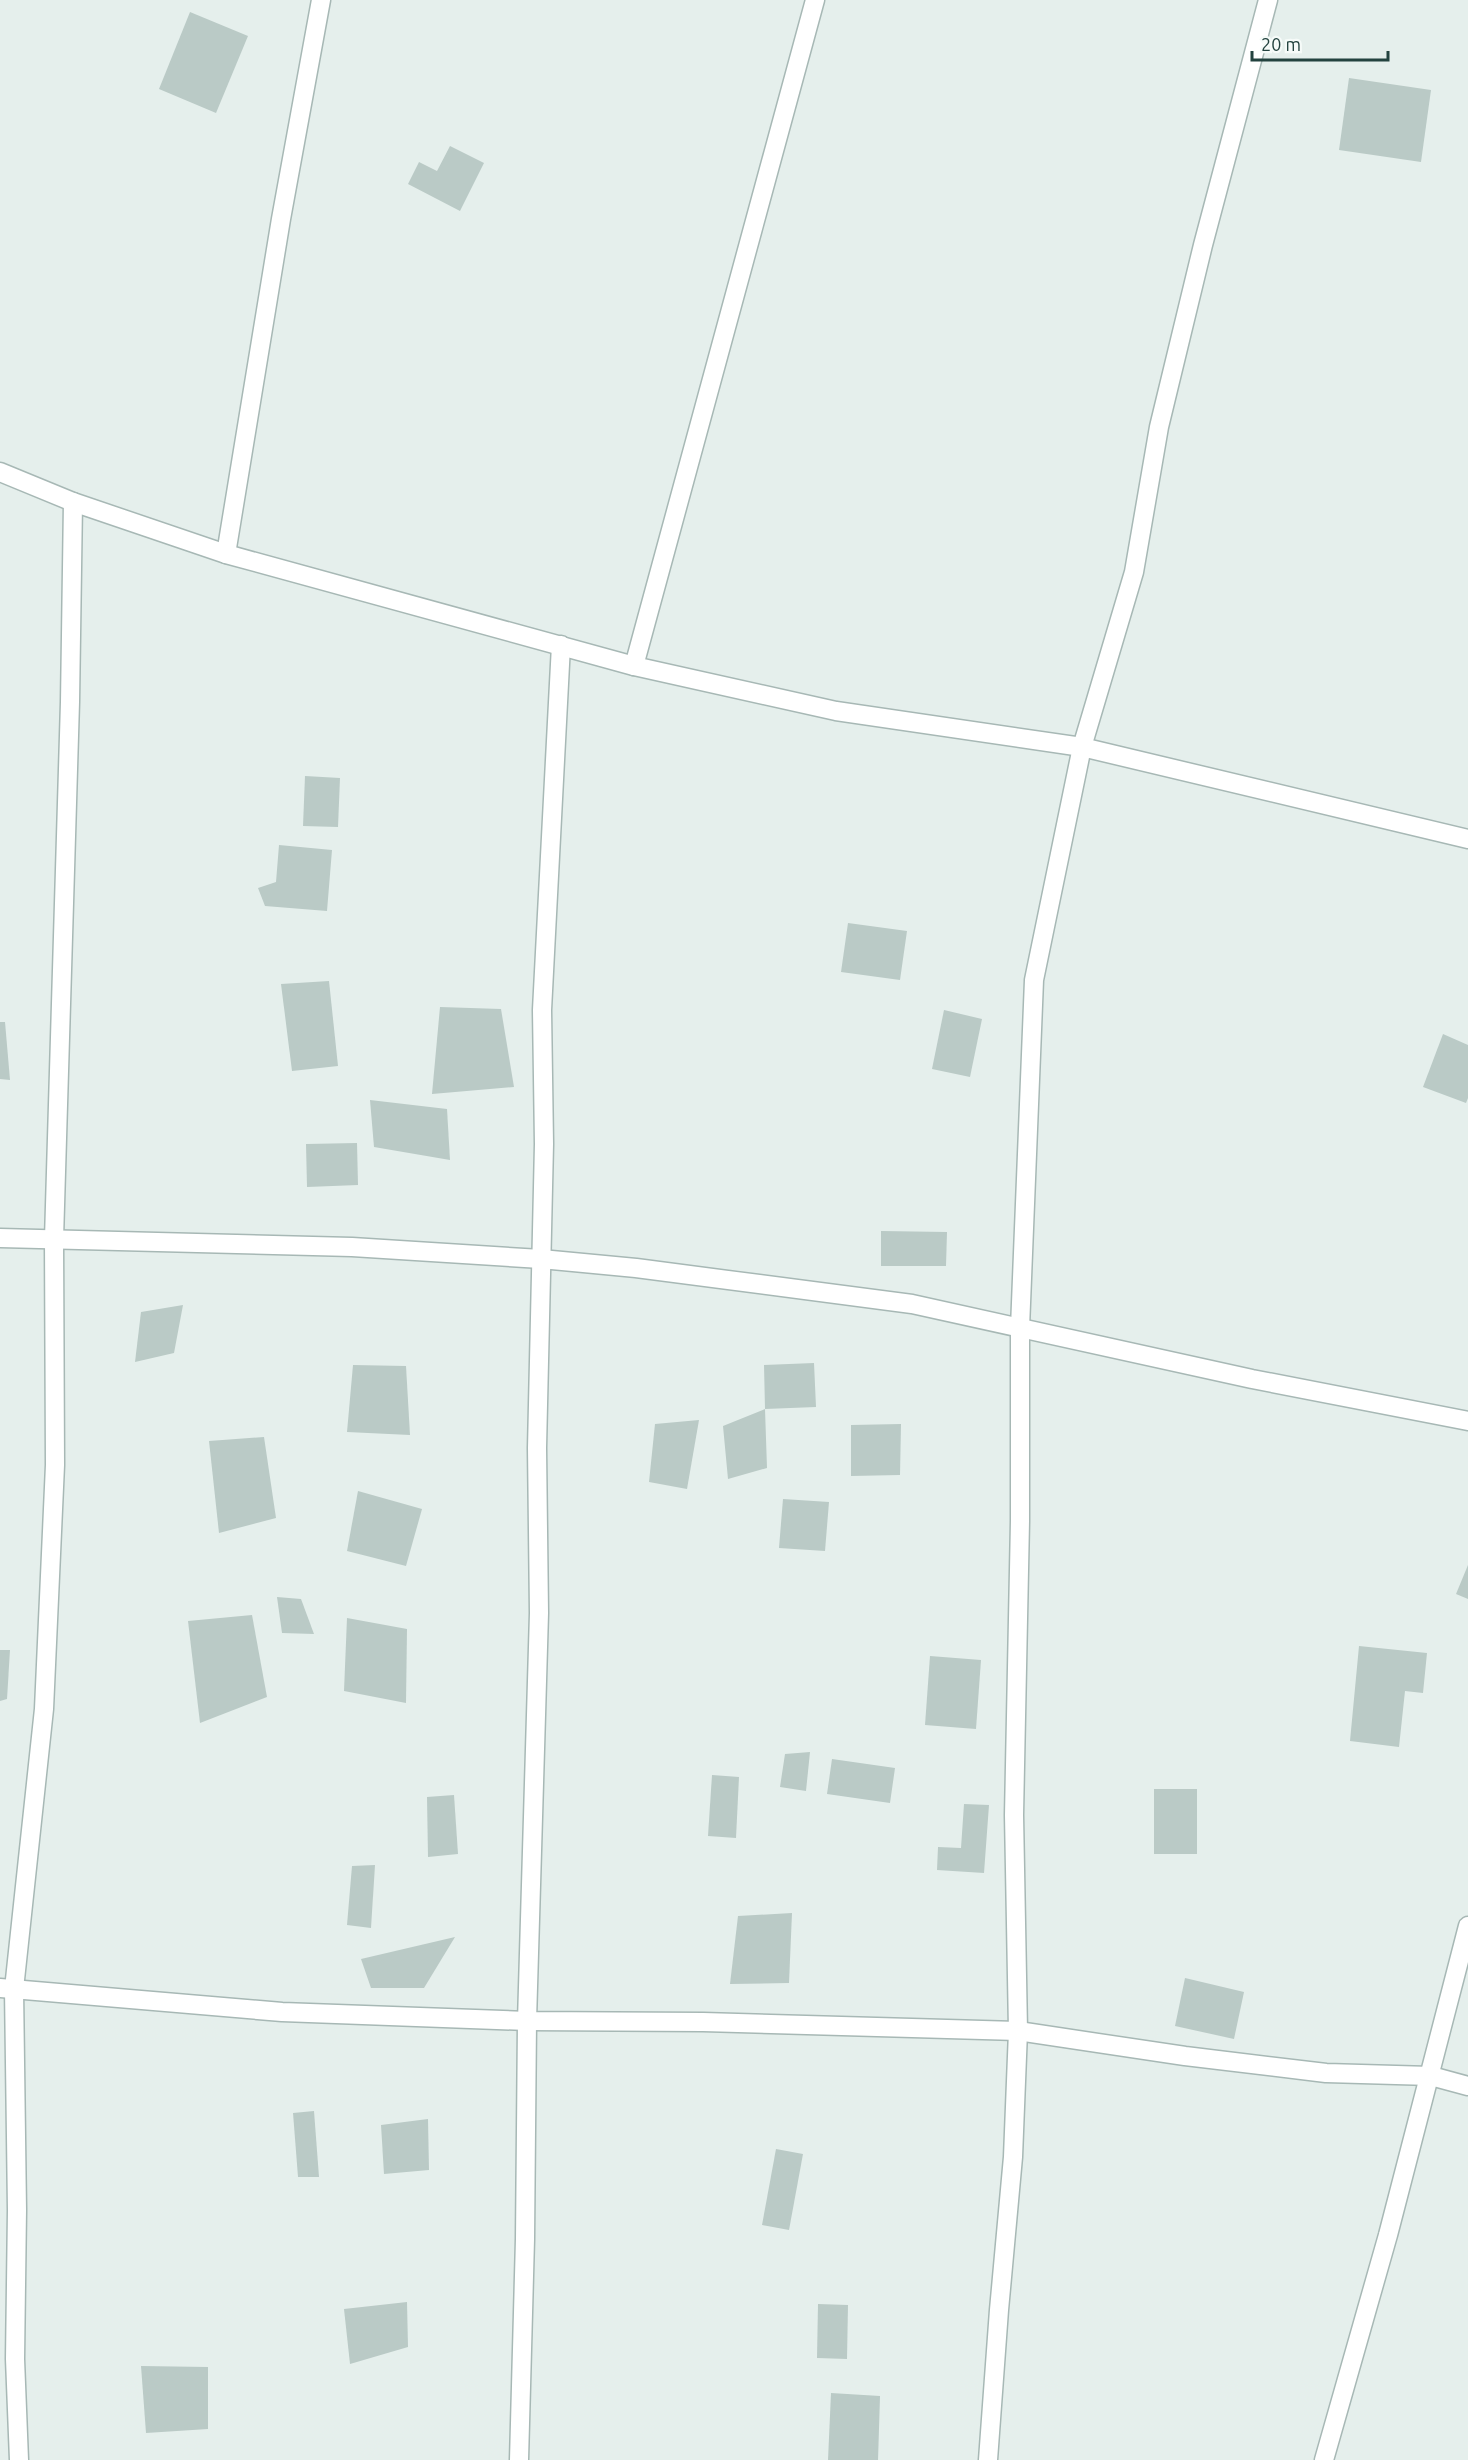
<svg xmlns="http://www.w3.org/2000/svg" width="1468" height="2460" font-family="Ubuntu,sans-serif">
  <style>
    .building { fill: #bacac6 }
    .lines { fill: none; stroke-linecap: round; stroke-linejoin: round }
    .minor-casing { stroke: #a7b8b5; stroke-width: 21 }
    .minor { stroke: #fff; stroke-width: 18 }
  </style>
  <rect width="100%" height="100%" fill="#e5efec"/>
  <g class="building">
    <polygon points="190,12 248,36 216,113 159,89"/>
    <polygon points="1349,78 1431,90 1421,162 1339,150"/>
    <polygon points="450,146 484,163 460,211 408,184 419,162 437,171"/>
    <polygon points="305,776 340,778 338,827 303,826"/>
    <polygon points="279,845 332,850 327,911 265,906 258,888 276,882"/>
    <polygon points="848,923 907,931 900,980 841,972"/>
    <polygon points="329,981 338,1066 292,1071 281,984"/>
    <polygon points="440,1007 501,1009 514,1087 432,1094"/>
    <polygon points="944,1010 982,1019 970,1077 932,1069"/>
    <polygon points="0,1022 5,1022 10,1080 0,1079"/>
    <polygon points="1443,1034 1468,1045 1468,1098 1466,1103 1423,1087"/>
    <polygon points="370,1100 447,1109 450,1160 374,1147"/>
    <polygon points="357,1143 358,1185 307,1187 306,1144"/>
    <polygon points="881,1231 947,1232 946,1266 881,1266"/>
    <polygon points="183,1305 174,1353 135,1362 141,1312"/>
    <polygon points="814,1363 816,1407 765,1409 767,1468 728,1479 723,1426 765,1409 764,1365"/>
    <polygon points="353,1365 406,1366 410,1435 347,1432"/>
    <polygon points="699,1420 687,1489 649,1482 655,1424"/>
    <polygon points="901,1424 900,1475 851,1476 851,1425"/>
    <polygon points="264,1437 276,1518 219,1533 209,1441"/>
    <polygon points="358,1491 422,1509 406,1566 347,1551"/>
    <polygon points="783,1499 829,1502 825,1551 779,1548"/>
    <polygon points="1468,1565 1468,1599 1456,1594"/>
    <polygon points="277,1597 301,1599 314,1634 282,1633"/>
    <polygon points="252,1615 267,1697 200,1723 188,1621"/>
    <polygon points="347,1618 407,1629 406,1703 344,1691"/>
    <polygon points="1359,1646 1427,1653 1423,1693 1405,1691 1399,1747 1350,1741"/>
    <polygon points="0,1650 10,1650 7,1699 0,1701"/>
    <polygon points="930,1656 981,1660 976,1729 925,1725"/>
    <polygon points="810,1752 806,1791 780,1787 785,1754"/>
    <polygon points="832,1759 895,1768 890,1803 827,1794"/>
    <polygon points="712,1775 739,1777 736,1838 708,1836"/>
    <rect x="1154" y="1789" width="43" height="65"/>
    <polygon points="454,1795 458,1854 428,1857 427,1797"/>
    <polygon points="964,1804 989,1805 984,1873 937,1870 938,1847 961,1848"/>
    <polygon points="375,1865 371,1928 347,1925 352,1866"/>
    <polygon points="792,1913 789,1983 730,1984 738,1916"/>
    <polygon points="455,1937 424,1988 371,1988 361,1959"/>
    <polygon points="1185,1978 1244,1992 1234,2039 1175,2026"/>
    <polygon points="314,2111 319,2177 298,2177 293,2113"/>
    <polygon points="428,2119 429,2170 384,2174 381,2125"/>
    <polygon points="776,2149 803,2154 789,2230 762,2225"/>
    <polygon points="407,2302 408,2347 350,2364 344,2309"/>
    <polygon points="818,2304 848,2305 847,2359 817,2358"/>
    <polygon points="141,2366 208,2367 208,2429 146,2433"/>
    <polygon points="831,2393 880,2396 878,2460 828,2460"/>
  </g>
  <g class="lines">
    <defs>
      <g id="minor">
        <polyline points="0,472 73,502 226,554 634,666 836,711 1082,747 1468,839"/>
        <polyline points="226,554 281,219 321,0"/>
        <polyline points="634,666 815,0"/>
        <polyline points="0,1238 352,1247 541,1259 636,1268 912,1304 1252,1379 1468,1421"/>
        <polyline points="0,1988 282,2012 527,2021 703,2022 1018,2031 1185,2056 1326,2073 1431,2076 1468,2086"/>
        <polyline points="19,2460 15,2359 17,2210 14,1989 44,1709 55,1465 54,1239 70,702 73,502"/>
        <polyline points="519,2460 525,2239 527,2021 539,1613 537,1448 544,1144 542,1010 561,645"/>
        <polyline points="988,2460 999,2310 1013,2157 1018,2031 1014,1815 1020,1521 1020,1328 1034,980 1082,747 1134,572 1159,427 1203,245 1268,0"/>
        <polyline points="1324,2460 1388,2235 1468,1926"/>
      </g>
    </defs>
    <use href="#minor" class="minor-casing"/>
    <use href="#minor" class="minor"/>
  </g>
  <path d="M1252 51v9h136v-9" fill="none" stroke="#23433f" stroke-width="3"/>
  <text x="1261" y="51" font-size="18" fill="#23433f" stroke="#f6fbf9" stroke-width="4.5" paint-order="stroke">20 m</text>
</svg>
